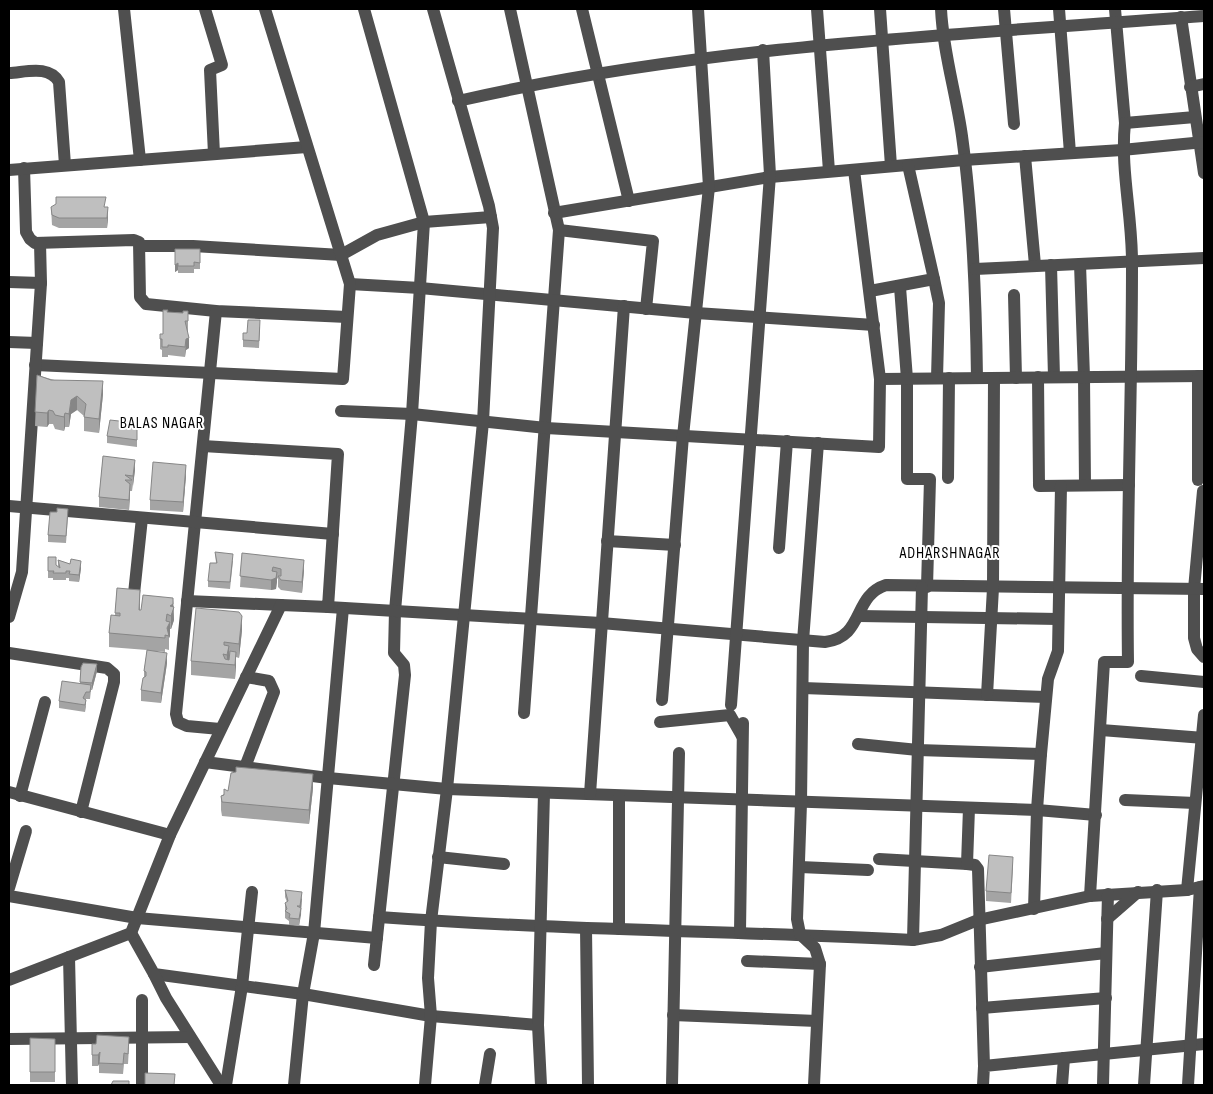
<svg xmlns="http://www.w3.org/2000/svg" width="1213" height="1094" font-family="'Sofia Sans Condensed',sans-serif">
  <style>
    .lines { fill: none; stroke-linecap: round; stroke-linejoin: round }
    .minor { stroke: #4f4f4f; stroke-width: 12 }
    .wall { fill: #a4a4a4 }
    .shaded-wall { fill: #868686 }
    .building { fill: #bfbfbf; stroke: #868686 }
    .labels { text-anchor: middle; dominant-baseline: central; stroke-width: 4; stroke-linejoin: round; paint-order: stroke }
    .neighbourhood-label { font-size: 16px; letter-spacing: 1px; fill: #000; stroke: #fff }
  </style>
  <rect width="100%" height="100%" fill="#fff"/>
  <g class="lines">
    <g class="minor">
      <polyline points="124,9 140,160"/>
      <polyline points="205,9 222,65 210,70 214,154"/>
      <polyline points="364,9 424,222 412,414 395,611 394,653 404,665 405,675 374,965"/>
      <polyline points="510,9 559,230 524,713"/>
      <polyline points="582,9 629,201"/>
      <polyline points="817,9 829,171"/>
      <polyline points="880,9 891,166"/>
      <path d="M941,9C943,52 956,93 962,136C973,216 976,297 977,378"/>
      <polyline points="1004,9 1014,124"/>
      <polyline points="1059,9 1070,153"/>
      <polyline points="1115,9 1125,123 1195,117"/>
      <polyline points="1181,17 1204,173"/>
      <path d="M9,73C27,72 49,65 59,82L65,165"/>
      <polyline points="1190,87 1204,84"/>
      <path d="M458,101C703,45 955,35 1204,16"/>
      <polyline points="1025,156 1035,265"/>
      <polyline points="24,168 26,232 30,239 35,243 134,240 139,242 140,297 146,304 216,311 347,317"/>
      <polyline points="9,170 307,147"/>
      <polyline points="554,213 770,177 964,160 1122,150 1204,142"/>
      <polyline points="559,230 653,241 646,309"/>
      <polyline points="141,246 193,246 341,255 377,235 424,222 491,217"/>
      <polyline points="1080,264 1084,377 1085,485"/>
      <polyline points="1051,265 1054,377"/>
      <polyline points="975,269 1204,258"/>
      <polyline points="934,279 939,303 937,378"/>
      <polyline points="9,282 41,283"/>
      <polyline points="350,284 420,288 696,313 874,325"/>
      <polyline points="900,287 907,379 907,479 930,479 927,587"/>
      <polyline points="870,291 934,279 908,165"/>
      <polyline points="1014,295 1016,378"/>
      <polyline points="216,311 176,714 178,722 187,726 220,729"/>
      <polyline points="9,342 37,343"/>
      <polyline points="35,365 343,379 350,284 265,9"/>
      <polyline points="1038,377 1039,486 1129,485"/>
      <polyline points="880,379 1204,376"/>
      <polyline points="341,411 412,414 546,428 879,447 880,379 854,170"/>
      <polyline points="948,478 949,378"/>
      <polyline points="1198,480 1198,376"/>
      <polyline points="1203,491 1194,589 1194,638 1197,649 1204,657"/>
      <polyline points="9,506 333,534"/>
      <polyline points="607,541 675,545"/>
      <polyline points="779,548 787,441"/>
      <polyline points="187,601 281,605"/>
      <polyline points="133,603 142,518"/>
      <path d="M328,607L601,623L825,642C865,637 852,596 886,585L1204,589"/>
      <polyline points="859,616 1058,619"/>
      <polyline points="9,617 22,572 41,283 40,243"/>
      <polyline points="9,653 107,668 114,674 114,682 81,812"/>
      <polyline points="1141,676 1204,682"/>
      <polyline points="803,688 1046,697"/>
      <polyline points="987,695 993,588 994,378"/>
      <polyline points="662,700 683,436 709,187 698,9"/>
      <polyline points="731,705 770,175 763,50"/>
      <polyline points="660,722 730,715 742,736"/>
      <polyline points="1101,730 1204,738"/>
      <polyline points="858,744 918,750 1041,754"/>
      <polyline points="205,762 328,778 447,789 1037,810 1096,815"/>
      <polyline points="245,767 274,692 269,681 246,677"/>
      <polyline points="9,792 170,835"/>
      <polyline points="590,794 624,306"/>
      <polyline points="20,796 45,702"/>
      <polyline points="619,796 619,929"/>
      <polyline points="1125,800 1195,803"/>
      <polyline points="438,857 504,864"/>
      <polyline points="879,859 967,864 975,865 978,869 984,1066"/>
      <polyline points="967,864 969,808"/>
      <polyline points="800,867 868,870"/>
      <polyline points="9,888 26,831"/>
      <polyline points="1187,890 1204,715"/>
      <polyline points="9,896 137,918 377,938"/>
      <path d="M1090,896L1104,662H1128C1126,530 1132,398 1132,267C1133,218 1120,171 1125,123"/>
      <polyline points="1034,909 1037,810 1041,754 1048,679 1058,651 1061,486"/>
      <path d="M379,917C557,930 735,931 913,940L941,935L978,920L1090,896L1187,890L1204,886"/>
      <polyline points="1107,919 1138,892"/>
      <polyline points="586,928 588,1085"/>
      <polyline points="740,932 743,723"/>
      <polyline points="131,933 154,974 303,994 431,1016 538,1025"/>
      <polyline points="913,940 922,587"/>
      <polyline points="69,957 72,1085"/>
      <polyline points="747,961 820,964"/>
      <polyline points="980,967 1106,953"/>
      <polyline points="154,974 166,998 221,1085"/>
      <polyline points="9,980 131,933 170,835 281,605 328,607 338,454 203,446"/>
      <polyline points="982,1008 1106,998"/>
      <polyline points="673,1015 817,1021"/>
      <polyline points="9,1039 190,1037"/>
      <polyline points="142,1085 142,1000"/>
      <polyline points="226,1085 242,986 252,892"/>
      <polyline points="294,1085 303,994 314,933 343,608"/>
      <polyline points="425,1085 431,1016 428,978 431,921 447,789 483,422 493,228 489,206 433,9"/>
      <polyline points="485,1085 490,1054"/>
      <polyline points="541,1085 538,1025 544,793"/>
      <polyline points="672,1085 679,753"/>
      <polyline points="814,1085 820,964 815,948 800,934 797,919 801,803 803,641 818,443"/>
      <polyline points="983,1085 984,1066 1204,1044"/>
      <polyline points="1062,1085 1064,1058"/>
      <polyline points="1103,1085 1108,894"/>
      <polyline points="1144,1085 1157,890"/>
      <polyline points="1188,1085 1200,887"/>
    </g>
  </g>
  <g class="wall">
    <polygon points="51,207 106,207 108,218 107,228 59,228 52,225"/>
    <polygon points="175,249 200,249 200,269 194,269 194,273 178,273 178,270 175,272"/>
    <polygon points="188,311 188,332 187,332 189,348 186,350 185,357 168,355 168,357 162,357 162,350 160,349 160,339 163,334 168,312 183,313"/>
    <polygon points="260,327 259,348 243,347 243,333 247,333"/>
    <polygon points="37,375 103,394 99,433 84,431 84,416 77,410 71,414 69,427 65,427 64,431 55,429 53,424 49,424 47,427 35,426"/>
    <polygon points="137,423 137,447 107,443 107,436"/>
    <polygon points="103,456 135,470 132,491 130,491 129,510 99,507 99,497"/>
    <polygon points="186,475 183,512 150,510 150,500"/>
    <polygon points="68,516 66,543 48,542 48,535"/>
    <polygon points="215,552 233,561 230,589 208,587 208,581 216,563"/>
    <polygon points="242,553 304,570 302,593 281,590 278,587 278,579 277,578 276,589 271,590 240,587"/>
    <polygon points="48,557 58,567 58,560 81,568 79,582 69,581 69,578 66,578 66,580 53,580 53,578 48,578"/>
    <polygon points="117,588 140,604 140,610 141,610 173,598 174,620 171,629 170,629 170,636 169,638 169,650 165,649 165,652 157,651 167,663 161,703 141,701 141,690 144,678 144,671 147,650 109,647 109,633 115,615"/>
    <polygon points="242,630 239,658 236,657 235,679 191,675 191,661"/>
    <polygon points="81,667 97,671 92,690 91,690 90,699 86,699 86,707 85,712 59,708 59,701 80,683"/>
    <polygon points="313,788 309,824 222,816 221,810 221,796 228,791"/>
    <polygon points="1013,867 1011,903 986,901 986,891"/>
    <polygon points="285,890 302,899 299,926 289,925 289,921 285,918 285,903 287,902 285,897"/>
    <polygon points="30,1038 55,1039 55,1082 30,1082"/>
    <polygon points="129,1047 128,1064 124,1064 123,1074 99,1073 99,1063 98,1066 92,1066 92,1055"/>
  </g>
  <g class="shaded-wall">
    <polygon points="108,207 108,218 107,228 107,218"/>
    <polygon points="178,263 178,270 175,272 175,265"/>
    <polygon points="189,338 189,348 186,350 185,357 186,339"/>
    <polygon points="103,381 103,394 99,433 99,419"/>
    <polygon points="77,396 77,410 71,414 69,427 69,414 71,400"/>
    <polygon points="49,410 49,424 47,427 47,413"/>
    <polygon points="65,413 65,427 64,431 64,417"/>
    <polygon points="135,460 135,470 133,486 133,476"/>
    <polygon points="186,465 186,475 183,512 183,502"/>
    <polygon points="130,484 130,495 129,510 129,500"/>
    <polygon points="304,560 304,570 302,593 302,582"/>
    <polygon points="81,561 81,568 79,582 79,575"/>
    <polygon points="273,567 273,577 277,572 277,582 276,589 271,590 271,580"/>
    <polygon points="140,590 140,604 139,624 139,610"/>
    <polygon points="173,598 174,620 171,629 171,616 170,606"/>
    <polygon points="242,616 242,630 239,658 239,644"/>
    <polygon points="170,622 170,636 169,638 167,628"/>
    <polygon points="229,646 229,660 227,665 227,655"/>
    <polygon points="236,652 236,666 235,679 235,665"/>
    <polygon points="167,653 167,663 161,703 161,693"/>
    <polygon points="97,664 97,671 92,690 92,683"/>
    <polygon points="313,774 313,788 309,824 309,810"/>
    <polygon points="302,892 301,915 299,926 300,906"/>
    <polygon points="100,1052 100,1062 98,1066 98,1055"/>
  </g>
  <g class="building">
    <polygon points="56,197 106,197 104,207 108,207 107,218 59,218 52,215 51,207 56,204"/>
    <polygon points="175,249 200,249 200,263 194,262 194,266 178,266 178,263 175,265"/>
    <polygon points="163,310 168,310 167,312 183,313 183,311 188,311 188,321 185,321 189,338 186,339 185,347 168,345 168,347 162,347 162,339 160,339 160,334 163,334"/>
    <polygon points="248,320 260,320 259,341 243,340 243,333 247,333"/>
    <polygon points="37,375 51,380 103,381 99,419 84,417 86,404 77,396 71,400 69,414 65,413 64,417 55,415 53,411 49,410 47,413 35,412"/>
    <polygon points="110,420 137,423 137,440 107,436"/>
    <polygon points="103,456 135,460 133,476 125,475 132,480 125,480 130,484 129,500 99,497"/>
    <polygon points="153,462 186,465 183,502 150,500"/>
    <polygon points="57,508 68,509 66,536 48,535 50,512 57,512"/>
    <polygon points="215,552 233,554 230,582 208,581 210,563 217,563"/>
    <polygon points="242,553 304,560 302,582 281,580 278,576 281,576 281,569 273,567 272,571 277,572 276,578 271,580 240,576"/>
    <polygon points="48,557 56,557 56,565 60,568 58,560 70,564 71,559 81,561 79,575 69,574 70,571 66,571 66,573 53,573 54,571 48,571"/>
    <polygon points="117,588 140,590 139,610 141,610 143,595 173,598 173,604 170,606 174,607 171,616 167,614 166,621 170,622 167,628 169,636 165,635 165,638 109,633 111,615 120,616 120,613 115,613"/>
    <polygon points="196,608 239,612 242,616 239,644 224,642 224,645 229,646 227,655 223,654 225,659 229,660 230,651 236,652 235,665 191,661"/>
    <polygon points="147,650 167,653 161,693 141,690 143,678 146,676 146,672 144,671"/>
    <polygon points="83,663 97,664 92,683 80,682 81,667"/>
    <polygon points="62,681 91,685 90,692 86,692 83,698 86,700 85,705 59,701"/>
    <polygon points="236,767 313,774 309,810 222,802 221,796 224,795 224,789 228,791 231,773 236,772"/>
    <polygon points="989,855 1013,857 1011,893 986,891"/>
    <polygon points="285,890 302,892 300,906 297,906 301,908 299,919 289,918 290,914 285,911 287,909 285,903 288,901"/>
    <polygon points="97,1035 129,1037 128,1054 124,1053 123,1064 99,1063 100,1052 98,1055 92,1055 92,1044 96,1044"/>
    <polygon points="30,1038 55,1039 55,1072 30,1072"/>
    <polygon points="145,1073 175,1074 174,1085 145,1085"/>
    <polygon points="113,1081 129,1081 129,1085 111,1085"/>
  </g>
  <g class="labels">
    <g class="neighbourhood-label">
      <text x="162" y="423">BALAS NAGAR</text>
      <text x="950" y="553">ADHARSHNAGAR</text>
    </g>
  </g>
  <rect width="1213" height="1094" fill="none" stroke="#000000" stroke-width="20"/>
</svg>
